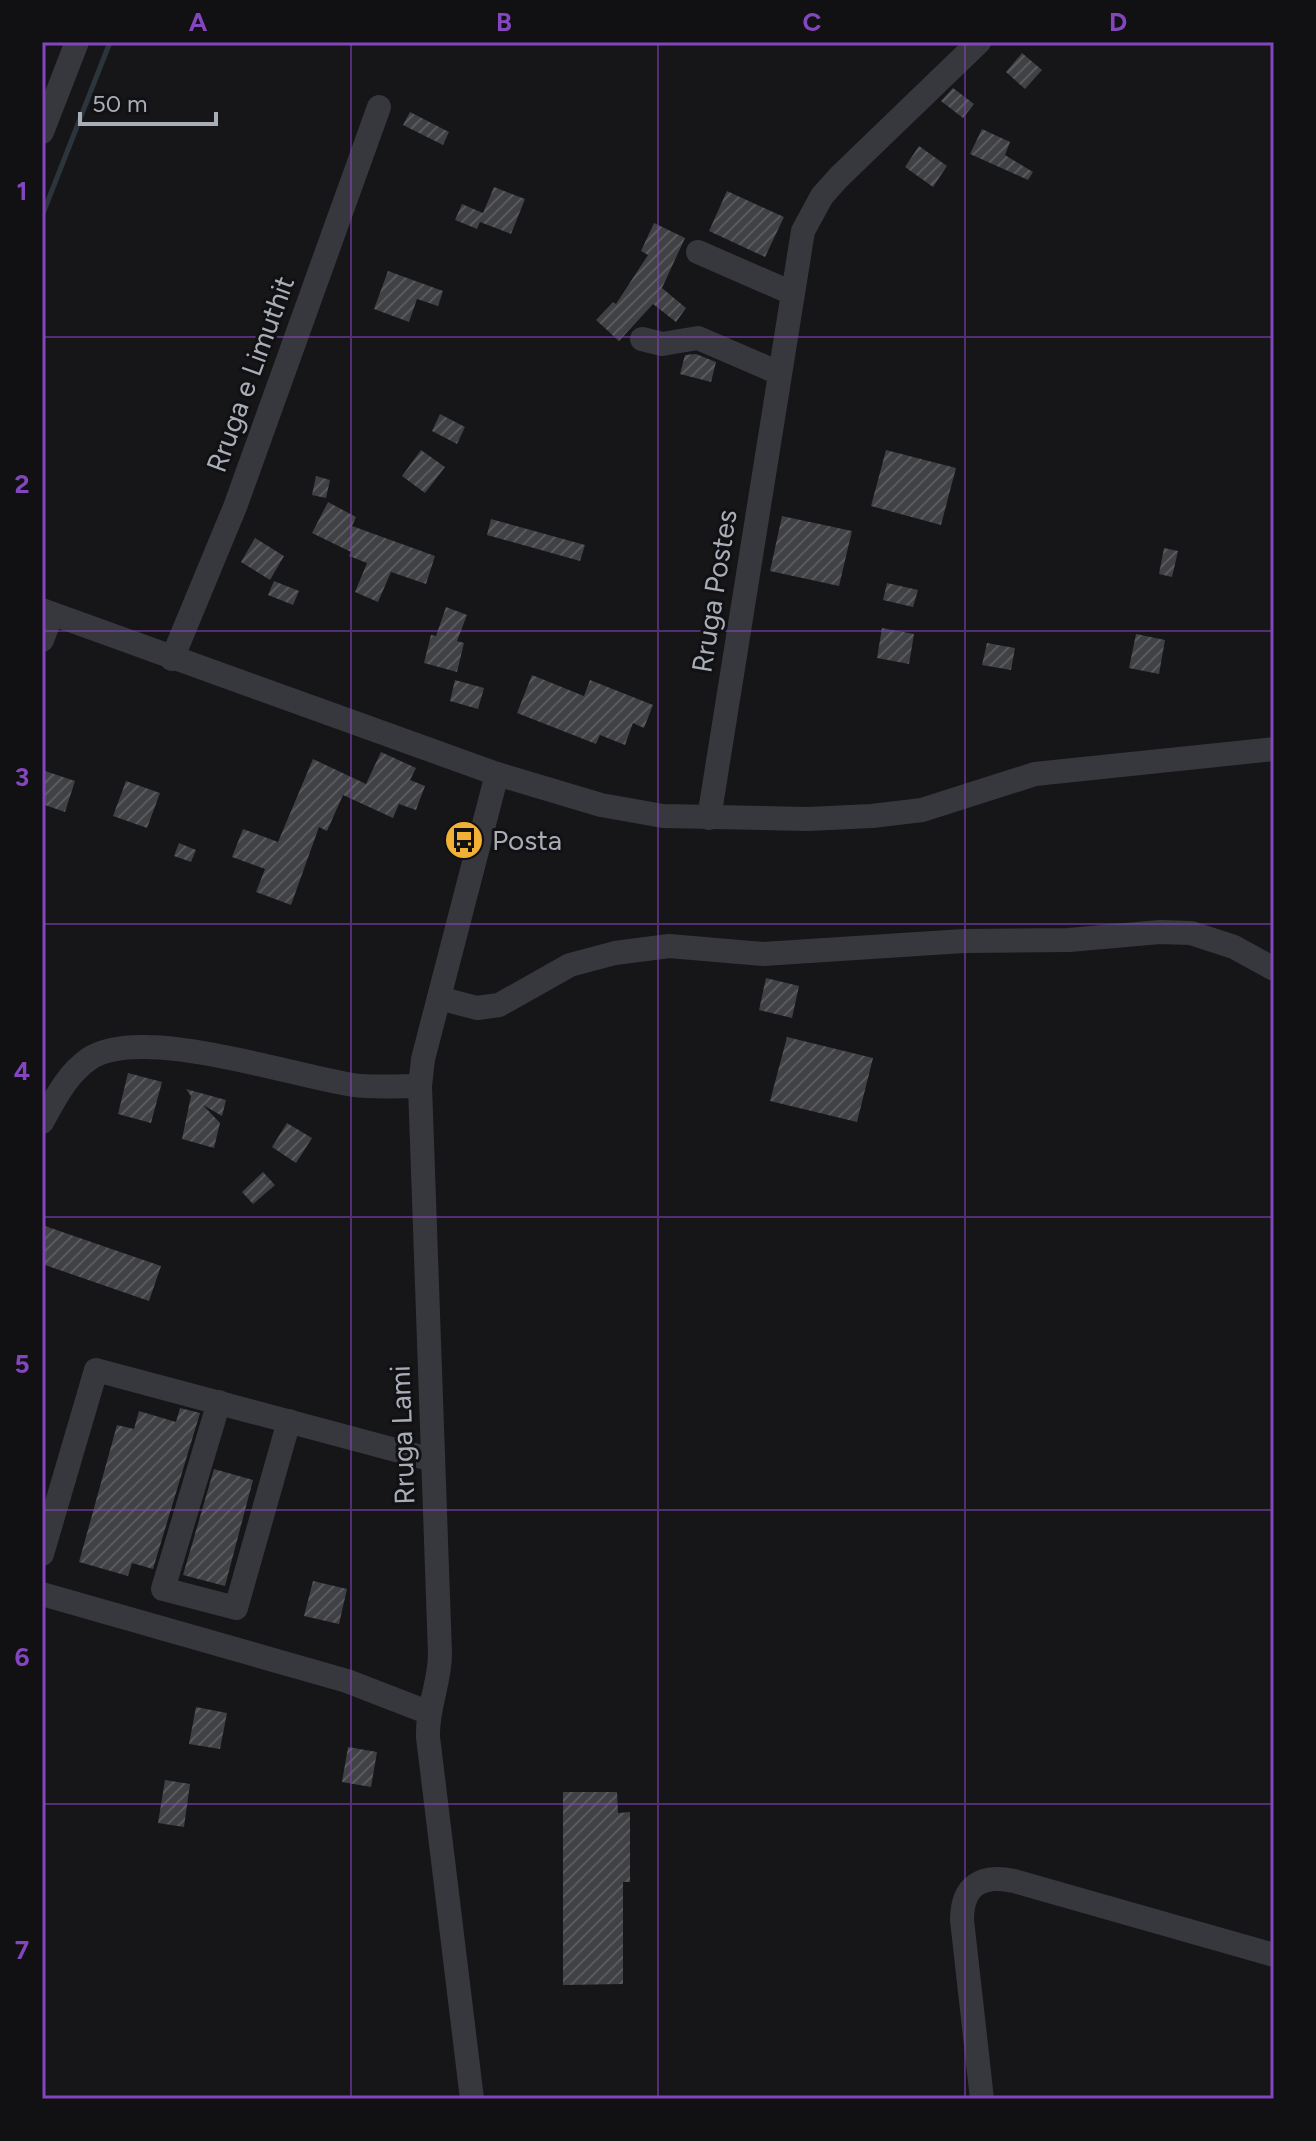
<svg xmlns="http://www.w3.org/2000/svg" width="1316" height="2141" font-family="Figtree,sans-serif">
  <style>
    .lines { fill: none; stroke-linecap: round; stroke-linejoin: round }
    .stream { stroke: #2c353c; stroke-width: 5 }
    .building { fill: url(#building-hatch) }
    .minor { stroke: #37383d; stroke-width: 24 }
    .grid { fill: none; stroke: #8446be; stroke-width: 2; stroke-opacity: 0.55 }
    .labels { text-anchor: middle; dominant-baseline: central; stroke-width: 6; stroke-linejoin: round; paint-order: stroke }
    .street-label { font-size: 28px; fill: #a8adb8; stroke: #111113 }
    .poi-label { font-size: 28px; fill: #a8adb8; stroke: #111113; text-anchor: start }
    .neatline { fill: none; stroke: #8446be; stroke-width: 3 }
    .grid-label { font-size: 26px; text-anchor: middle; font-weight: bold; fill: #8446be }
  </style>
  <defs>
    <pattern id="building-hatch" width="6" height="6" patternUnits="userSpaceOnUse" patternTransform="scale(2)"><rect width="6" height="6" fill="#404145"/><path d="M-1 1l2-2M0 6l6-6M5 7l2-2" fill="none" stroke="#595a5e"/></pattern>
  </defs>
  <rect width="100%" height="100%" fill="#161618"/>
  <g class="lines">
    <polyline class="stream" points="42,216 110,42"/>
  </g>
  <g class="building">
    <polygon points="1022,53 1042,70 1025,89 1006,72"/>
    <polygon points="953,88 974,104 963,118 941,101"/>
    <polygon points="410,112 449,132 443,145 403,125"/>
    <polygon points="982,129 1010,142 1005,155 1033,172 1028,180 970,154"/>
    <polygon points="919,146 947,166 933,187 905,167"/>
    <polygon points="494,187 525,199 511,234 480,222 477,229 455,220 462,204 483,213"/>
    <polygon points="727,191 784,217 765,257 709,231"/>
    <polygon points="654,223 685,238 662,288 686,308 676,322 653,304 619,341 596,320 613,302 616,304 648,255 641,251"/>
    <polygon points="388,271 443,291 438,306 417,299 409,322 374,309"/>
    <polygon points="696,354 716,362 711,382 680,374 685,355"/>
    <polygon points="440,414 465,427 457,444 432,431"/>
    <polygon points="421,450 445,467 425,493 402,476"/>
    <polygon points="886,450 956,468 941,525 871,506"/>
    <polygon points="316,476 330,480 326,498 312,495"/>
    <polygon points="328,502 356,517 352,526 435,556 426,584 391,572 378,602 355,592 367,563 349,556 351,552 312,533"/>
    <polygon points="782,516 852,531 839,586 770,571"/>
    <polygon points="491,519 585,545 580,561 487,535"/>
    <polygon points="255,538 284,556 270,580 241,562"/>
    <polygon points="1164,548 1178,551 1172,577 1159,574"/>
    <polygon points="274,581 299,591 293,605 268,595"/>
    <polygon points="887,583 918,590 913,607 883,600"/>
    <polygon points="446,607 467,615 457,641 464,643 457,672 424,663 431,635 436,636"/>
    <polygon points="882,628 914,634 909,664 877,658"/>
    <polygon points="1136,634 1165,640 1159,674 1129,668"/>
    <polygon points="987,643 1015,648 1011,670 982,665"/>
    <polygon points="532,675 584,696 590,680 653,705 644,728 633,723 625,745 600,735 596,744 517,713"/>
    <polygon points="455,680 484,688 478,709 450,701"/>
    <polygon points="381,752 416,768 410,780 425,786 416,810 399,804 393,818 343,795 327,831 319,827 291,905 256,892 265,869 232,857 243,829 278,842 313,759 366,784"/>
    <polygon points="42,770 75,781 65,812 42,804"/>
    <polygon points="126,781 160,793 147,828 113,816"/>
    <polygon points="179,843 196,850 191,862 174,856"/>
    <polygon points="766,978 799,986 792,1018 759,1010"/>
    <polygon points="787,1037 873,1058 857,1122 770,1101"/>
    <polygon points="128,1073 162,1082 151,1123 118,1114"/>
    <polygon points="186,1089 226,1100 222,1116 203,1105 220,1123 214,1148 182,1139 191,1096"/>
    <polygon points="287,1123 312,1138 296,1163 272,1147"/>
    <polygon points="263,1172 275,1185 253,1204 242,1192"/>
    <polygon points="42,1225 161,1266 149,1301 42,1264"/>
    <polygon points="180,1408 200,1413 153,1569 132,1563 128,1576 79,1562 117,1425 134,1429 139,1411 176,1422"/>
    <polygon points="214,1469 253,1480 225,1586 183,1575"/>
    <polygon points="313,1581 347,1589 339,1624 304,1616"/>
    <polygon points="196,1707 227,1713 220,1749 189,1744"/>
    <polygon points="348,1747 377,1752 371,1787 342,1782"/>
    <polygon points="165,1780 190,1784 184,1827 158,1823"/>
    <polygon points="563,1792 617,1792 618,1813 630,1812 630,1882 623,1882 623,1984 563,1985"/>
  </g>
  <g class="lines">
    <g class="minor">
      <polyline points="42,132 77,42"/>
      <polyline points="698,252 792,293"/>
      <polyline points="642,339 662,344 698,338 779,373"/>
      <polyline points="42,610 497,774 601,805 663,816 807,819 872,816 922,810 1035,774 1274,749"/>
      <polyline points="42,640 52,614"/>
      <polyline points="172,659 235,507 379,107"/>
      <polyline points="709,818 803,231 822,196 839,177 979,42"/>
      <polyline points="439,998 477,1008 499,1005 570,965 615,953 669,946 763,954 964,941 1069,940 1160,932 1191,933 1234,947 1274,969"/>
      <path d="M42,1122C55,1099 67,1074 89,1059C141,1024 292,1076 353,1085C375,1088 398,1086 420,1086"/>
      <polyline points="219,1402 163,1589 236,1608 289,1421"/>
      <polyline points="42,1554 96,1370 433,1460"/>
      <polyline points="42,1594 347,1681 427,1712"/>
      <path d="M472,2099L428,1737C427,1707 440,1683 440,1654L420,1086L423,1059L497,774"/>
      <path d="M982,2099L962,1920C962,1885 982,1874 1014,1881L1274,1955"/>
    </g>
  </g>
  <path class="grid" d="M351,42V2099M658,42V2099M965,42V2099M42,337H1274M42,631H1274M42,924H1274M42,1217H1274M42,1510H1274M42,1804H1274"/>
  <defs>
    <symbol id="bus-disc" viewBox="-11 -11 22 22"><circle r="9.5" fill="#f2b134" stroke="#111113"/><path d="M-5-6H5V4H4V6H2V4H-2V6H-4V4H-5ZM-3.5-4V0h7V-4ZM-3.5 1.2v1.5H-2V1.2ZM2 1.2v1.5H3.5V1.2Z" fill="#111"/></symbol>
  </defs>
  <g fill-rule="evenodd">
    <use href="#bus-disc" x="442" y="818" width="44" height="44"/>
  </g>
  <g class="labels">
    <g class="street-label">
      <text transform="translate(250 374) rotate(-70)">Rruga e Limuthit</text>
      <text transform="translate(714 591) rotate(-81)">Rruga Postes</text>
      <text transform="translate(402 1435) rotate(-92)">Rruga Lami</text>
    </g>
    <g class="poi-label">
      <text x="492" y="840">Posta</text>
    </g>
  </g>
  <rect width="1316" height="2141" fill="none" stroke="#111113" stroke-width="88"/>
  <path d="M80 112v12h136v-12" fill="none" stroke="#a8adb8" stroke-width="4"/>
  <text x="92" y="112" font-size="24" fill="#a8adb8" stroke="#111113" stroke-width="6" paint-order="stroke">50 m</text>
  <rect x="44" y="44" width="1228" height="2053" class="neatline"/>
  <g class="grid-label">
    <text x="198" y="31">A</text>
    <text x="504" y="31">B</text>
    <text x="812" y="31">C</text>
    <text x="1118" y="31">D</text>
    <text x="22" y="200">1</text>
    <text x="22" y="493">2</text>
    <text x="22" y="786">3</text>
    <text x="22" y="1080">4</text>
    <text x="22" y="1373">5</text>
    <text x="22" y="1666">6</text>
    <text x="22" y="1959">7</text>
  </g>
</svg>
